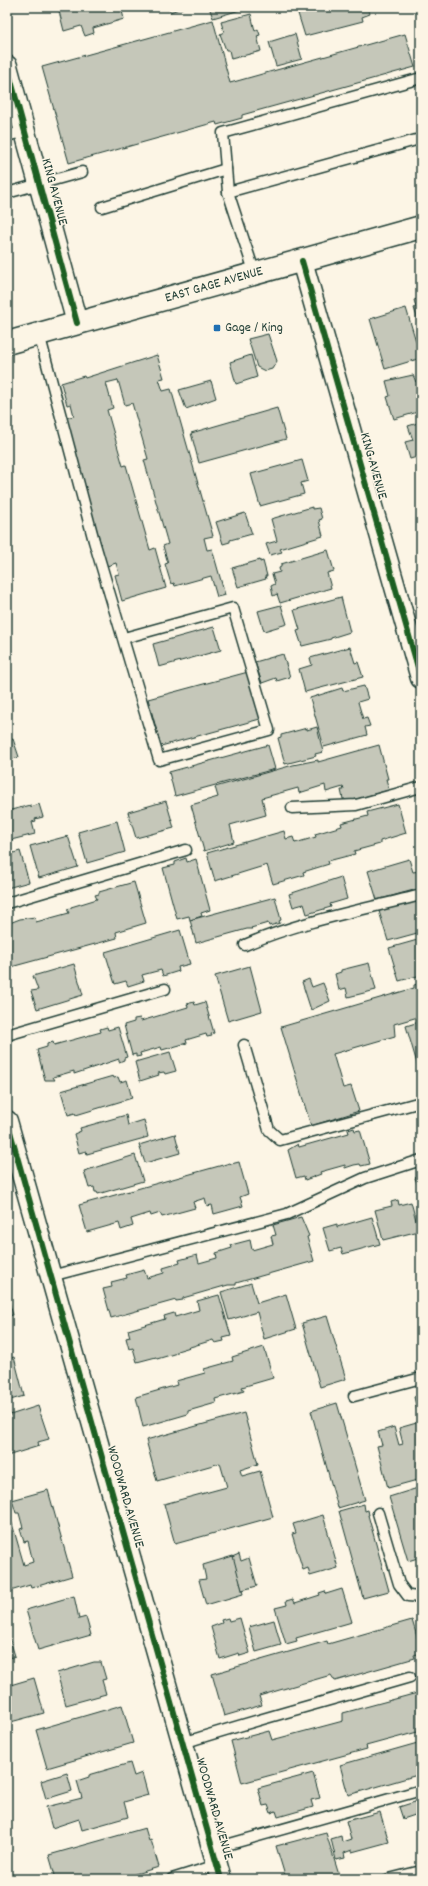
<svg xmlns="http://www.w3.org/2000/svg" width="428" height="1886" font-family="Dekko,sans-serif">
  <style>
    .building { fill: #c5c7b9; stroke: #1f3d34 }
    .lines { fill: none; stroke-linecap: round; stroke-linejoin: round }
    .lane-casing { stroke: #1f3d34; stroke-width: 13 }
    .street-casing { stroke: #1f3d34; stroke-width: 23 }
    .secondary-casing { stroke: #1f3d34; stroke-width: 25 }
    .lane { stroke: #fcf5e5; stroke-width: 10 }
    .street { stroke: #fcf5e5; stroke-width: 20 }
    .secondary { stroke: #fcf5e5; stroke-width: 22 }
    .cycleway-casing { stroke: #fcf5e5; stroke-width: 8 }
    .cycleway { stroke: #1b5e20; stroke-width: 6 }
    .poi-dot { fill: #1f6fb2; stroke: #fcf5e5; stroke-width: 1.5 }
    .labels { text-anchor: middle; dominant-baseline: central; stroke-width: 3; stroke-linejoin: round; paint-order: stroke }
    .street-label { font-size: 14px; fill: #1f3d34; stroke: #fcf5e5 }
    .poi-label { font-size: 14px; fill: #1f3d34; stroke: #fcf5e5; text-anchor: start }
  </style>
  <rect width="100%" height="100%" fill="#fcf5e5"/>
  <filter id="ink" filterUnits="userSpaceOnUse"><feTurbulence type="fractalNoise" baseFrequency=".025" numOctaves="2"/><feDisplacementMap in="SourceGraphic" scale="8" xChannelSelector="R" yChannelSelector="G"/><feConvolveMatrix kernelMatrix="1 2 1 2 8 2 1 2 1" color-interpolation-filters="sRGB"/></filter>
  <g filter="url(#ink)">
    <g class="building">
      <polygon points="58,7 121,7 124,19 93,28 94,33 85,36 81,26 64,31"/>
      <polygon points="169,7 185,7 170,12"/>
      <polygon points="209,7 239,7 240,10 213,18"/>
      <polygon points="296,7 368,7 370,14 362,17 363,21 305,36"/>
      <polygon points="251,14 255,31 258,29 260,35 257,36 261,51 231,59 229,50 226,50 220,34 224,32 221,22"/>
      <polygon points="213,20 230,83 405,34 415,67 242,115 242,118 217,125 216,122 69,163 42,67"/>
      <polygon points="295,34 302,59 276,66 269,42"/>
      <polygon points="421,298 421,330 414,308 416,307 414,300"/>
      <polygon points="406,308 421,358 385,369 370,319"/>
      <polygon points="268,334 277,361 272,369 265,371 257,367 248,339"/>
      <polygon points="157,355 164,378 159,379 163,391 171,389 213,536 204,538 207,550 212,549 225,595 217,597 211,576 175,586 174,583 171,584 165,564 168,563 163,546 168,544 144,460 148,459 132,403 125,405 118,380 106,383 113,408 107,410 123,466 126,465 150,550 155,548 166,588 122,601 115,575 119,574 116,563 107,566 65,418 74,416 71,404 67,405 61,383 84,376 85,378"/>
      <polygon points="251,355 257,377 236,384 230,362"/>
      <polygon points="413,375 416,382 421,381 421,411 394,419 387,397 390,396 386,381"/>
      <polygon points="211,381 216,398 186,409 179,390"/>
      <polygon points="277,408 286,439 199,463 191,433"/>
      <polygon points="421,422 421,465 420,466 417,457 410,459 405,442 413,440 408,426"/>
      <polygon points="302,460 308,481 301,483 304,494 260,506 251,474"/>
      <polygon points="312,507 312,509 319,508 322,519 319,520 323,536 280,549 282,552 270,555 266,544 277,541 271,519"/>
      <polygon points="245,513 252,534 230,540 230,542 223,544 216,522"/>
      <polygon points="328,550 334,571 327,573 331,588 280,603 277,594 273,596 271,586 275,584 272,574 280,572 279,568 281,567 281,564"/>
      <polygon points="260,560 260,562 263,561 267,576 265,576 266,579 238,587 232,568"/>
      <polygon points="341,597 350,632 331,638 331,639 302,646 297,631 300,630 294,610"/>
      <polygon points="281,605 287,624 264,631 258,611"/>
      <polygon points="214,627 221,650 159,667 153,644"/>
      <polygon points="350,647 355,663 358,662 363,677 305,692 299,669 312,665 310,658"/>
      <polygon points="283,654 290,677 277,681 276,678 262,683 255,662"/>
      <polygon points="248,672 260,719 161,746 148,699"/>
      <polygon points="364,686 368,699 358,702 363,719 367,718 370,726 365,727 367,735 324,747 310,698 342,688 343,691"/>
      <polygon points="317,727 323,752 315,754 316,756 285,764 278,738 281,737 281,735 307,728 307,730"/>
      <polygon points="13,739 19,757 7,761 7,741"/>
      <polygon points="268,745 275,769 175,796 169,772"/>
      <polygon points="379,745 388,779 386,779 389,790 346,802 345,799 343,799 341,790 344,790 343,787 326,792 325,785 299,793 298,788 262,798 266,815 230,825 234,842 204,851 191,805 218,797 215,787 293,765 318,760 318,762"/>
      <polygon points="166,801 174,828 136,838 128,812"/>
      <polygon points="39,804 43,817 35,819 36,821 32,822 35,834 7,841 7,811 31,805 31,807"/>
      <polygon points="398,804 406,833 380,841 380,844 354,851 355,854 328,861 329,864 303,872 304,875 273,884 267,865 215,881 207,853 284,831 286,839 293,837 295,843 316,837 315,834 342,826 341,823 368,816 367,812"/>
      <polygon points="117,821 125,852 87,863 78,832"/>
      <polygon points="68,836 78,867 39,878 30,846"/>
      <polygon points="20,851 29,882 7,888 7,855"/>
      <polygon points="186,858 187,862 196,859 210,910 201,913 202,916 190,920 189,916 177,919 163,868 175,865 175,862"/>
      <polygon points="409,859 413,872 419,871 421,888 377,900 368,871"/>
      <polygon points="341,877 347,899 330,904 331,907 307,914 304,904 293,907 289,894"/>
      <polygon points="134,882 146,923 116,932 117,938 11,967 7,952 7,924 20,919 35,917 36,922 69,913 67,909 71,908 71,907 97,899 95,895 99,894 99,892"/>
      <polygon points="275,897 281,920 279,921 280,923 269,926 268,923 251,928 252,929 247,929 196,943 190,920"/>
      <polygon points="421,899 421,932 388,941 379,911"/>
      <polygon points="180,930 190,964 178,967 179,971 163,976 161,970 142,975 144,981 128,986 126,981 115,984 105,952"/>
      <polygon points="421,939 421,975 399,981 389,948"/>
      <polygon points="369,963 376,990 348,997 346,988 339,990 335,974 341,972 341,970"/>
      <polygon points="74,964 83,995 37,1009 31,991 38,990 33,976"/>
      <polygon points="250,966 262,1011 228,1021 215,976"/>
      <polygon points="309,979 312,987 323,983 330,1001 311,1010 302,982"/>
      <polygon points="421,983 421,1077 406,1026 419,1022 418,1017 394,1024 395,1036 333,1054 343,1088 351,1086 359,1111 311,1126 281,1027 414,988 414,985"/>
      <polygon points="194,1002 195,1005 205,1002 214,1033 211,1034 212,1036 207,1037 206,1034 186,1040 187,1043 162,1050 161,1047 140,1053 141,1056 136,1057 136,1054 132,1055 124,1025 134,1022 134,1019 140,1018 141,1021 188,1007 187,1004"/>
      <polygon points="107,1027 108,1030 118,1027 127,1057 124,1058 124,1060 119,1062 119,1059 74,1074 74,1071 53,1077 55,1080 45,1080 37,1050 47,1047 47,1044 53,1042 54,1045 101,1032 100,1029"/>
      <polygon points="170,1052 176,1071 165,1074 164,1072 158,1073 159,1075 140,1081 135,1062"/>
      <polygon points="113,1076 114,1078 118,1077 120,1082 127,1080 132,1098 76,1115 75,1113 68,1115 61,1091"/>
      <polygon points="126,1115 128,1125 144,1120 148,1137 87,1154 86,1151 79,1153 74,1134 81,1131 80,1128"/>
      <polygon points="354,1128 355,1131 360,1130 370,1164 361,1166 360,1164 354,1165 345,1168 345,1165 320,1172 321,1174 305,1180 304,1176 296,1178 288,1150 298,1144 299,1147 349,1133 348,1130"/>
      <polygon points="175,1134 180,1153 145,1163 139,1145"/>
      <polygon points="135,1155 143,1181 98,1194 97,1192 95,1192 94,1187 89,1188 84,1171"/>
      <polygon points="239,1162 248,1194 240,1197 243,1206 214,1214 212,1205 207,1206 205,1198 193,1202 195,1208 162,1217 160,1213 151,1216 150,1213 131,1219 133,1226 121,1230 119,1223 87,1232 79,1205 230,1163 231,1164"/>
      <polygon points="421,1174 421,1193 415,1178"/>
      <polygon points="398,1200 399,1205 411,1202 419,1231 383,1240 375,1210 392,1206 391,1202"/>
      <polygon points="301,1217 309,1236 307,1237 314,1261 236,1283 236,1285 228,1285 183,1298 183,1300 176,1301 176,1300 111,1318 103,1289 112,1287 111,1282 127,1278 126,1275 144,1270 147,1278 164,1273 163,1268 180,1263 179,1260 197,1255 199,1263 217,1258 216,1253 232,1248 231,1245 250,1240 252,1250 273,1244 271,1236 276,1235 273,1225"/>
      <polygon points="372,1217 380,1244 343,1254 341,1248 330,1251 323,1228 337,1224 337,1227"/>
      <polygon points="251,1283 257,1303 286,1294 296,1329 264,1339 257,1312 229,1320 221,1292"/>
      <polygon points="7,1294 13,1315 7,1316"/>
      <polygon points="219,1295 231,1336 223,1338 224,1341 215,1343 213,1340 177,1351 177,1353 157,1359 156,1357 137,1362 133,1348 129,1349 126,1338 130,1337 128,1330 165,1319 164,1316 174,1313 175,1317 199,1310 197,1301"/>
      <polygon points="327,1316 346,1379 320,1387 302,1323"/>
      <polygon points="264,1347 273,1378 242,1387 244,1391 215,1399 216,1403 188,1411 188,1414 143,1427 136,1397 177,1385 176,1381 205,1373 204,1369 233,1361 232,1357"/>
      <polygon points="14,1357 24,1396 7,1401 7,1359"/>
      <polygon points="421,1395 421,1479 388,1488 377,1446 382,1445 378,1432 394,1427 399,1445 403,1444 399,1428 420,1422 414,1397"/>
      <polygon points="337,1403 365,1500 338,1508 311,1411"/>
      <polygon points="38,1406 49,1439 38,1442 39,1446 7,1456 7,1420 8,1420 7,1416"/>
      <polygon points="244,1413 258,1464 240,1470 242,1476 260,1471 273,1517 175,1544 164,1504 227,1487 220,1463 157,1481 146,1440"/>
      <polygon points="421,1487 421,1557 408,1561 389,1497"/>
      <polygon points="48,1490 72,1576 31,1588 30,1585 7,1592 7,1514 9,1513 24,1565 33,1562 28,1541 24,1542 20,1529 23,1528 19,1513 16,1513 12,1500"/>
      <polygon points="364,1504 365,1511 368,1510 369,1515 368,1515 389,1591 363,1598 339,1511"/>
      <polygon points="323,1515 338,1568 310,1576 308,1568 303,1570 292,1534 296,1533 293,1524"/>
      <polygon points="239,1554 241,1561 249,1558 257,1586 242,1590 232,1557"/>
      <polygon points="233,1556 243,1594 206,1605 199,1580 206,1579 203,1565"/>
      <polygon points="342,1589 352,1622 296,1638 297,1641 286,1644 275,1608 287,1605 286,1601 293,1599 295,1603 320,1595 319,1593 325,1591 326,1594"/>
      <polygon points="74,1596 79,1619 86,1617 91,1635 38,1650 26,1610"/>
      <polygon points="228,1618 229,1621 240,1618 250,1653 240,1656 239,1653 220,1659 211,1627 222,1623 221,1620"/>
      <polygon points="274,1620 281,1645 256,1652 249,1627"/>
      <polygon points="412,1620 421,1650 421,1653 414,1655 415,1658 335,1681 331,1675 259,1696 262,1705 224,1716 212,1674 327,1641 328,1644"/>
      <polygon points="7,1630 15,1656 7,1659"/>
      <polygon points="94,1662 101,1662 106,1679 102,1680 106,1694 66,1705 57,1673"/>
      <polygon points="34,1678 44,1713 7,1723 7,1686"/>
      <polygon points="421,1692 421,1731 366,1746 367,1749 242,1783 231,1741 269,1731 272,1740 343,1721 343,1713"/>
      <polygon points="122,1705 133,1743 47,1768 36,1730"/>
      <polygon points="421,1742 421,1774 348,1795 340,1765"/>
      <polygon points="130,1763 134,1776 142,1773 148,1795 124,1802 128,1817 82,1830 79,1819 52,1828 46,1807 82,1798 77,1781 89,1777 89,1775"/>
      <polygon points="67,1773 72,1791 46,1799 41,1781"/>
      <polygon points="313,1773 320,1798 311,1800 313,1807 278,1817 276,1811 271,1813 268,1805 263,1806 258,1788"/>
      <polygon points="421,1800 421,1813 403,1819 399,1807"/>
      <polygon points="380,1812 389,1842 352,1852 352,1850 344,1853 345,1858 336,1860 331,1839 341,1836 342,1842 351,1839 346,1821"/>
      <polygon points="145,1828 149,1841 151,1840 159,1867 118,1879 56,1879 49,1855"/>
      <polygon points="326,1833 339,1875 324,1879 286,1879 276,1846"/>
    </g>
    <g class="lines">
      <defs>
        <g id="lane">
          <polyline points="7,136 25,131"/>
          <polyline points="228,192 416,140"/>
          <polyline points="7,193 82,172"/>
          <polyline points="102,207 226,169"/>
          <polyline points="255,274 228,192 223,133 421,78"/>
          <polyline points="39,334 94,541 159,760 269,730 233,608 124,638"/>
          <polyline points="292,808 356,805 421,787"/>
          <polyline points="7,903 186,850"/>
          <path d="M245,945C301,921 362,910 421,895"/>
          <polyline points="7,1035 165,989"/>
          <polyline points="244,1045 269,1130 280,1140 421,1102"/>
          <polyline points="51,1276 287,1214 365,1178 421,1160"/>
          <polyline points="354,1396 421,1378"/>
          <polyline points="378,1513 399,1584 408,1596 421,1597"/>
          <path d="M183,1743C258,1719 335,1699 410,1677"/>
          <polyline points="212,1849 418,1791"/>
          <polyline points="172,1879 217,1865"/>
          <polyline points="389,1879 421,1871"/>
        </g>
        <g id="street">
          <polyline points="7,66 77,323"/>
          <polyline points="302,261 421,678"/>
          <polyline points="7,1121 221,1879"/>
        </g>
        <polyline id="secondary" points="7,343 421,227"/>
      </defs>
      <use href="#lane" class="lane-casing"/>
      <use href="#street" class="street-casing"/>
      <use href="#secondary" class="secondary-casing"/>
      <use href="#lane" class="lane"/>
      <use href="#street" class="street"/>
      <use href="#secondary" class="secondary"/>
      <defs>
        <g id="cycleway">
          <polyline points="7,66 77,323"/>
          <polyline points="302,261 421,678"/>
          <polyline points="7,1121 221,1879"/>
        </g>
      </defs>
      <use href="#cycleway" class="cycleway-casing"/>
      <use href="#cycleway" class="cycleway"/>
    </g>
  </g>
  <rect class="poi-dot" x="213" y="324" width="8" height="8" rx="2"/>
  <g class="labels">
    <g class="street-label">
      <text transform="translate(54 192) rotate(75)">KING AVENUE</text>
      <text transform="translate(214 285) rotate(-16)">EAST GAGE AVENUE</text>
      <text transform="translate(373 466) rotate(74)">KING AVENUE</text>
      <text transform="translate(125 1497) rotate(74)">WOODWARD AVENUE</text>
      <text transform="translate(214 1809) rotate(74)">WOODWARD AVENUE</text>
    </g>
    <g class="poi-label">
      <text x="225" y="328">Gage / King</text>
    </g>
  </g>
  <rect width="428" height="1886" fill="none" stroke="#fcf5e5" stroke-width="24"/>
  <rect x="12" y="12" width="404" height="1862" fill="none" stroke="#1f3d34" stroke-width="1.5" filter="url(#ink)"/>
</svg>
